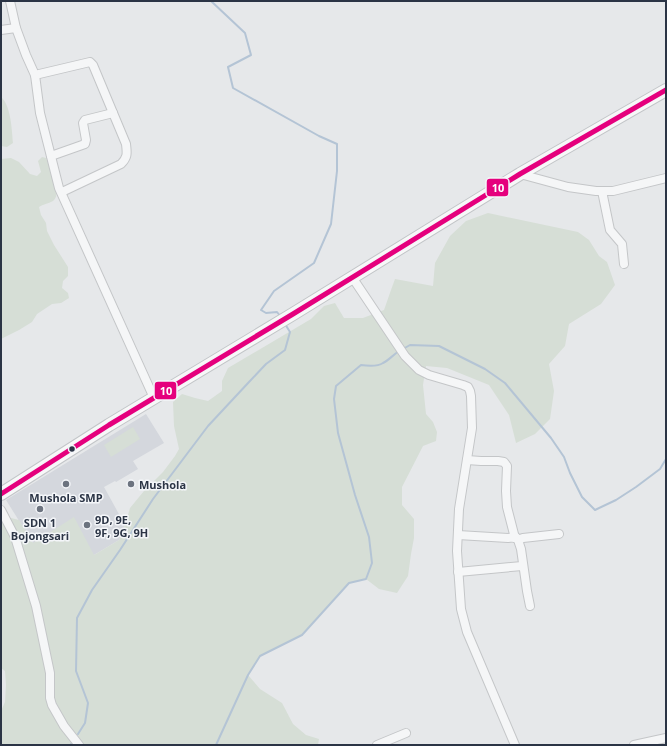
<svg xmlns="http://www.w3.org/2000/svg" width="667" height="746" font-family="'Open Sans',sans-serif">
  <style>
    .built { fill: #d4d7dd }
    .green { fill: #d6ded6 }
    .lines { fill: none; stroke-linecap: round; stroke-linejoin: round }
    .stream { stroke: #b4c4d5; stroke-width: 2 }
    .street-casing { stroke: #c4c6c8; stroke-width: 10 }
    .primary-casing { stroke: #c2c5c8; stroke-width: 14 }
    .street { stroke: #f5f6f7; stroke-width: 8 }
    .primary { stroke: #f8f8f8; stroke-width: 12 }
    .bus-1-casing { stroke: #f4f6f9; stroke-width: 8 }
    .bus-1 { stroke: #e5007d; stroke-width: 5 }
    .bus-dot { fill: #2b3445; stroke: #f4f6f9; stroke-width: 1.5 }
    .poi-dot { fill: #6c737f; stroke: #f4f6f9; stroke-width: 1.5 }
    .labels { text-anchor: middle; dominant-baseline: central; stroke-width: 3; stroke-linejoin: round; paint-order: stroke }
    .poi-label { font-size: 11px; font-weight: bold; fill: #2b3445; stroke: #f4f6f9; text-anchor: start }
    .line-badge { stroke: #f4f6f9; stroke-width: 1.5 }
    .badge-label { font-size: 11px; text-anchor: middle; font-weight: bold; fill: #fff }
  </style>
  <rect width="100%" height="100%" fill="#e6e8ea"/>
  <polygon class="built" points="146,414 164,443 133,461 138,469 116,482 115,481 104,487 125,525 119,540 94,555 33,543 6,500"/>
  <g class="green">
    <path d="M1,97C11,105 12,131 13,143L7,147L1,146Z"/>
    <path d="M42,157L46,158C50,167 63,193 53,201C48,204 43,204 39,207L41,215L46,223L47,231L54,245L68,267V276L63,281L62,288L68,293L69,298L61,303L52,304L37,314L32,322L19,330L1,339V159L11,158L19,162L30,174L37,176L41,172L38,161Z"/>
    <polygon points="488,213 578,232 589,240 599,256 607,262 615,285 601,304 569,324 565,346 549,364 554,391 550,419 535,434 516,443 509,415 489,385 447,368 426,366 423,385 426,414 433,422 437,432 436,441 423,446 402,487 402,505 414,519 414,538 411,554 408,576 397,593 379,589 366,579 349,583 302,635 260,656 248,675 260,689 282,703 293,724 306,735 319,739 318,745 1,745 1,711 5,702 6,685 5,671 1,668 1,522 4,523 11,518 19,520 33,543 74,517 94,555 119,540 126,522 130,508 144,491 163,472 175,456 179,449 174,426 173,402 182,394 195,398 208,401 222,391 222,381 228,368 311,319 324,306 335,303 344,318 363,318 384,310 391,290 395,279 433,286 435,263 450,236 466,221"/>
    <polygon points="133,427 140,439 111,457 104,445"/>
  </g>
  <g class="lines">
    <g class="stream">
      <polyline points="211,1 245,33 251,55 228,67 233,88 319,136 337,144 337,171 331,224 314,263 274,291 261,310 266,313 277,312 281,317"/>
      <polyline points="403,349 410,345 439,346 485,369 505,383 551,438 564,457 570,473 582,497 595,510 616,500 636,487 660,469 666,459"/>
      <polyline points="78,734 85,723 88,703 76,671 77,618 92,590 120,550 153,499 208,426 249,382 266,364 285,350 290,332 285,324"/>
      <polyline points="71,745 71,744"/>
      <path d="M216,745L248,675L260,656L302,635L349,583L366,579L372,563L369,537L355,495L338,433L334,399L336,386L361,365C368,366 377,367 383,363C389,360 393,355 399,351"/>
    </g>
    <defs>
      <g id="street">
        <polyline points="16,28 26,55 35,75 40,113 59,188 154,398"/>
        <polyline points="1,30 16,28 10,1"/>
        <path d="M35,75L90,62L93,65L126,144C127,153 128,157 121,164L62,192"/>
        <polyline points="51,156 85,144 86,140 83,123 85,120 113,113"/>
        <polyline points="520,174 568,187 596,191 613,191 666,178"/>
        <polyline points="602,191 610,230 622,244 624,264"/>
        <polyline points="352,277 405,356 419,370 429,375 463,385 468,387 470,391 471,396 472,428 459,509 457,551 461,609 467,632 515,745"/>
        <polyline points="467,460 481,461 498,461 504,462 507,466 506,491 507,507 515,538"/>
        <polyline points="1,510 15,537 36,606 50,673 50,698 52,705 64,726 79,745"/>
        <polyline points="458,535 508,538 516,537 518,540 523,538 559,534"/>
        <polyline points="518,540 521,549 527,591 530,606"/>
        <polyline points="458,572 522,566"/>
        <polyline points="377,745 406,733"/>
        <polyline points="634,745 666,738"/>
      </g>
      <polyline id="primary" points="1,494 109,425 293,314 520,174 666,90"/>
    </defs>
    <use href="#street" class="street-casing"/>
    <use href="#primary" class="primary-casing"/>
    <use href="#street" class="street"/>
    <use href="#primary" class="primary"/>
    <defs>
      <polyline id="bus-1" points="1,494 109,425 293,314 520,174 666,90"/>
    </defs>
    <use href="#bus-1" class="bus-1-casing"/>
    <use href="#bus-1" class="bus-1"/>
  </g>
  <circle class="bus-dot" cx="72" cy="449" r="3.5"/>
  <g class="poi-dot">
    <circle cx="66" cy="484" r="4"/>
    <circle cx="131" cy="484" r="4"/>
    <circle cx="40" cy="509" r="4"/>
    <circle cx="87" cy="525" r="4"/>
  </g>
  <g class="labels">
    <g class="poi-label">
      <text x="139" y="484">Mushola</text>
      <text x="66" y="497" text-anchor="middle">Mushola SMP</text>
      <text x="95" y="519">9D, 9E,<tspan x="95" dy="13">9F, 9G, 9H</tspan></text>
      <text x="40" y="522" text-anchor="middle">SDN 1<tspan x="40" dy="13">Bojongsari</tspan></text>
    </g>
  </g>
  <g class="line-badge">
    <rect x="486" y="178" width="23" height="19" rx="4" fill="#e5007d"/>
    <rect x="154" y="381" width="23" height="19" rx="4" fill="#e5007d"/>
  </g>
  <g class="badge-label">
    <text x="498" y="192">10</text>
    <text x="166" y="395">10</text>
  </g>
  <rect width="667" height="746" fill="none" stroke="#2b3445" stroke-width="4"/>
</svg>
